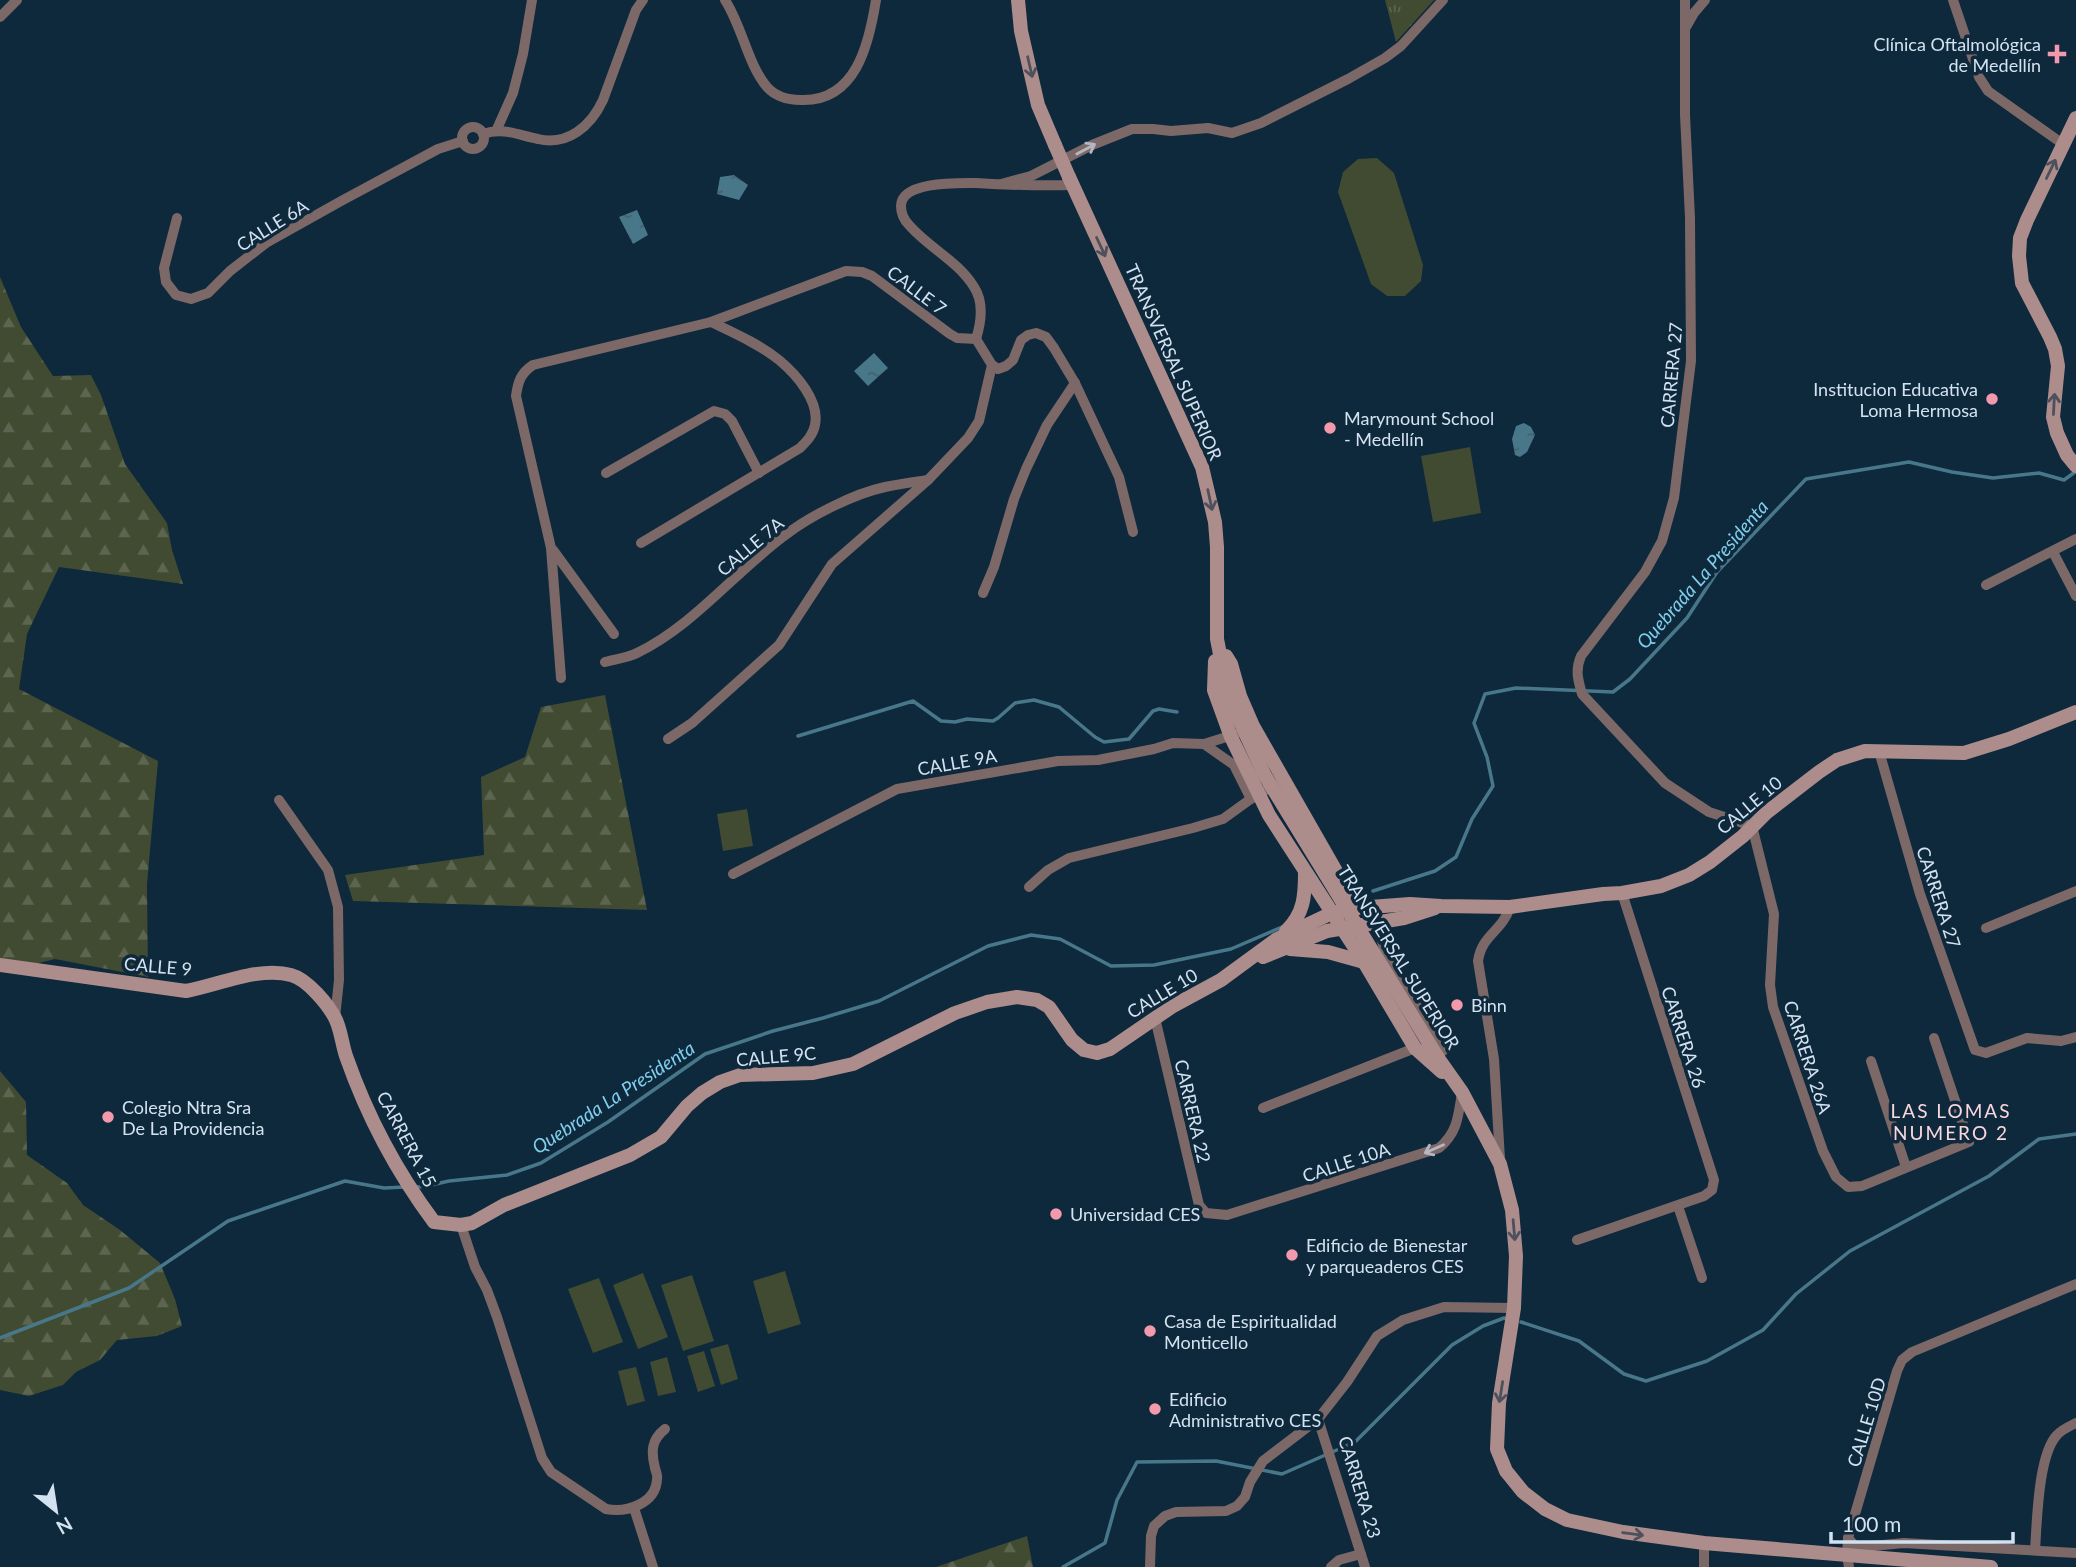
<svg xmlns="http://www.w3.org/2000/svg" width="2076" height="1567" font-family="Lato,sans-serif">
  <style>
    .grass { fill: url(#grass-tufts) }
    .forest { fill: url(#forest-firs) }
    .pitch { fill: #404b31 }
    .water { fill: url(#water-ripples) }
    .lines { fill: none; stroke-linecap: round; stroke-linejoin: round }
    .stream { stroke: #48778a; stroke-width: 3.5 }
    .street { stroke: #7c6867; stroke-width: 10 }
    .secondary { stroke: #ad8d8c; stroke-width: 14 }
    .secondary-bridge { stroke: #ad8d8c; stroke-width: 14 }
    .oneway { stroke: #4e505c }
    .oneway2 { stroke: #b5b7c0 }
    .poi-dot { fill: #f29aac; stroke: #0e283c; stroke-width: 2.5 }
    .labels { text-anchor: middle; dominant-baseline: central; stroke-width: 7; stroke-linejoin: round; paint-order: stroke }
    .poi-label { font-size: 18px; fill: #d3e2f0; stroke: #0e283c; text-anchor: start }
    .street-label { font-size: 18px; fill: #d3e2f0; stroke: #0e283c }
    .water-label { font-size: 19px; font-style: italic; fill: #80ceed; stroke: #0e283c }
    .neighbourhood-label { font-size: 19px; letter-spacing: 2px; fill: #fad7dd; stroke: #0e283c }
  </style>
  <defs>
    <pattern id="grass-tufts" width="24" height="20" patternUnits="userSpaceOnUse" patternTransform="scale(1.75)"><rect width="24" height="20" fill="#404b31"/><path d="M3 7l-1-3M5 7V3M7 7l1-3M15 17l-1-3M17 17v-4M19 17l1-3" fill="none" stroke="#5b654f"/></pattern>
    <pattern id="forest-firs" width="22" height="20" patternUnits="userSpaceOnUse" patternTransform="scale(1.75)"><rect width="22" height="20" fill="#404b31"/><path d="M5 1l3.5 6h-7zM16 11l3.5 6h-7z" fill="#5b654f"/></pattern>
    <pattern id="water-ripples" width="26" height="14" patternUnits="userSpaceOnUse" patternTransform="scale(1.75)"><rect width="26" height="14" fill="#48778a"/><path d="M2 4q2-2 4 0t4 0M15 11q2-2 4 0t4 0" fill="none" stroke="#44606c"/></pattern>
  </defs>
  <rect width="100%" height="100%" fill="#0e283c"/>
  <polygon class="grass" points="1385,0 1434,0 1396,42"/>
  <g class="forest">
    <polygon points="0,277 21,327 53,376 91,375 101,395 125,464 167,523 172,550 183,584 59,567 27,634 19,689 158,761 147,884 148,977 55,959 7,971 0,971"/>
    <polygon points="605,695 647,910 353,901 345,875 484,855 481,777 525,757 541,707"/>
    <polygon points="0,1071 26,1102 27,1155 67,1183 83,1205 120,1230 160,1263 175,1299 182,1326 157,1336 117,1340 100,1360 76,1372 63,1385 29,1396 0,1390"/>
    <polygon points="1027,1536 1033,1567 936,1567"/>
  </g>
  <g class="pitch">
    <polygon points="1377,158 1394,173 1423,265 1421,281 1405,296 1387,296 1371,284 1338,192 1343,172 1358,159"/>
    <polygon points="1470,447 1481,513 1433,522 1421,456"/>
    <polygon points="747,809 753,846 723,851 717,814"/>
    <polygon points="785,1271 801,1324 768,1334 753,1281"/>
    <polygon points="643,1273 668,1337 638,1349 613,1285"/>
    <polygon points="692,1275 714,1341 683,1351 661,1285"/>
    <polygon points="599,1278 623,1342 593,1353 568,1289"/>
    <polygon points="728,1344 738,1379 721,1385 710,1349"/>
    <polygon points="704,1351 715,1386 698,1392 687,1356"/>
    <polygon points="667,1357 676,1392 658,1396 650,1362"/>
    <polygon points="636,1367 645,1401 627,1406 618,1371"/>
  </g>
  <g class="water">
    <polygon points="734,175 748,185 739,200 717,194 720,177"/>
    <polygon points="637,210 648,235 633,244 619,217"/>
    <polygon points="874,353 888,368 868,386 854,371"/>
    <polygon points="1524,423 1531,427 1535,435 1527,452 1520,457 1515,455 1512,439 1516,426"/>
  </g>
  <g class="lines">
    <g class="stream">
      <polyline points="798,736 913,701 941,721 955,722 967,719 993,721 998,718 1015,703 1034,700 1059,707 1095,737 1104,742 1129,739 1153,711 1159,709 1177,712"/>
      <polyline points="1373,891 1435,871 1456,857 1472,819 1493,786 1487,757 1474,723 1485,694 1516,688 1613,692 1630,679 1687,618 1717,572 1806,479 1909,462 1952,472 1993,478 2039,473 2064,480 2075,472"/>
      <polyline points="417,1187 427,1186 449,1181 507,1175 541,1163 608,1122 705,1054 773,1031 823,1018 879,1001 988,946 1031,935 1060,939 1111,966 1154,965 1231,949 1282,927"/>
      <polyline points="1521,1322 1579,1341 1624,1374 1646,1381 1707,1361 1763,1330 1796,1294 1850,1251 1989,1176 2039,1139 2076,1134"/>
      <polyline points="0,1338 129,1288 228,1221 345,1181 384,1188 405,1187"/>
      <polyline points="1063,1567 1105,1543 1117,1500 1137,1462 1216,1461 1282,1474 1355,1442 1452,1345 1483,1326 1504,1318 1508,1319"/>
    </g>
    <g class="street">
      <path d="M725,0C742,26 748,65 767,87C776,97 788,100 801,100C856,102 869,44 876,0"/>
      <path d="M1685,0V115L1690,218L1691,361L1674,498L1662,541L1645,572L1581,656C1575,670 1578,680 1582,694L1665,783L1709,812L1752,826L1774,914L1770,985L1773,1007L1823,1151L1836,1177L1848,1187L1862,1186L1969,1142L1934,1038"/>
      <polyline points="1953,0 1979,77 1988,91 2063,144"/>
      <polyline points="0,17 17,0"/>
      <polyline points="1686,27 1694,13 1705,0"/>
      <circle cx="473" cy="138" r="11"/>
      <polyline points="497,129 513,93 523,54 532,0"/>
      <path d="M483,134C503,127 518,135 538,139C568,146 591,126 603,100L636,10L643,0"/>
      <polyline points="1001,184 1031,176 1092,145 1132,129 1153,129 1171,131 1208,128 1232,133 1261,123 1348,79 1385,58 1401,46 1443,0"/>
      <polyline points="177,218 164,268 166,282 176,295 191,299 208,293 230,271 266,243 343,200 438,149 463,141"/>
      <path d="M976,339C981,323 984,302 974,287C958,261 929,248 909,225C904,220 901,213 901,206C901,181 959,183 976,183C1009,185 1040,186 1073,185"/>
      <polyline points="992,365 998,369 1006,366 1013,360 1021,340 1028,335 1036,333 1046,337 1054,348 1075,383 1119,477 1133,532"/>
      <polyline points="606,473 714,411 725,414 732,421 759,473"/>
      <path d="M641,543L800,448C807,441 813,435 815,425C820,401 796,374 779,360C759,344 734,333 711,322"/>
      <polyline points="553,550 614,634"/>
      <polyline points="2053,552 2076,596"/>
      <polyline points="1986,585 2076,539"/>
      <polyline points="983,593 994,567 1014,499 1026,469 1047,425 1075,383"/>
      <path d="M605,662C615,659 627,658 637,653C693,626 734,573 784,536C810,516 853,494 885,487C899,484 914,482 928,480"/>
      <path d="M561,678L551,548L516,396C518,381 521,373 533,365L711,322L846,271L862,272L872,276L950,334L957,338L976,339"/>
      <polyline points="668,739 692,723 779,645 832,564 928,480 968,438 979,421 992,365 976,339"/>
      <polyline points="1204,744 1234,765 1251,799"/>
      <polyline points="1879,751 1920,894 1975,1050 1986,1053 2027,1038 2061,1041 2076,1037"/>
      <polyline points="279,800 328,870 338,907 339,980 335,1018"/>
      <polyline points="733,874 897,789 1058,761 1098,760 1154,749 1173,743 1204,744 1236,734"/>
      <polyline points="1029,887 1048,870 1069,858 1193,828 1223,819 1259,793 1277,785"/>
      <polyline points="1377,922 1384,949 1443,1051"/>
      <polyline points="1986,928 2076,891"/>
      <path d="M1155,1018L1199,1205L1206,1213L1227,1215L1439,1148C1458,1132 1458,1116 1462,1093"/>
      <polyline points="1871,1061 1906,1167"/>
      <polyline points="1263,1108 1415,1048"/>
      <path d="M1500,1159L1494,1059L1478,961C1482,934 1502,932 1510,907"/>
      <polyline points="1678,1206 1702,1278"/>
      <path d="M461,1225L475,1267L487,1290L497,1317L542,1458L551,1472L606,1509C626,1513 656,1504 657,1479C658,1476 656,1472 655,1468C651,1452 651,1440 665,1429"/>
      <polyline points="1577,1240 1704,1196 1712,1190 1714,1180 1622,893"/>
      <polyline points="1318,1419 1365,1567"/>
      <polyline points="634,1508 653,1567"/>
      <polyline points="1848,1538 1855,1546 1861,1547 1904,1543 2076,1553"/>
      <polyline points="1704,1543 1704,1567"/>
      <path d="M2035,1550C2037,1522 2038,1455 2057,1435C2061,1430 2070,1426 2076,1423"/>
      <polyline points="1150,1567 1151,1536 1154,1526 1165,1516 1176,1512 1226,1511 1237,1506 1245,1497 1250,1482 1263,1461 1318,1419 1347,1382 1377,1336 1403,1320 1444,1307 1514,1308"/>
      <polyline points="1331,1567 1339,1560 1361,1554"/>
      <polyline points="1849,1567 1847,1556 1848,1538 1897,1371 1902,1360 1912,1352 2076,1284"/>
    </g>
    <g class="secondary">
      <polyline points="1018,0 1021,31 1038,105 1055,145"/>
      <polyline points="2076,118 2027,220 2020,238 2019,256 2022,283 2050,337 2055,349 2058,366 2053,417 2057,433 2067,455 2076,466"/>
      <polyline points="1069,177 1202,467 1215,522 1217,547 1217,639 1228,695"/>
      <polyline points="1226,656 1231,664 1240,696 1253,726 1357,908"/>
      <polyline points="1215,661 1214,690 1231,737 1269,815 1364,962 1415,1048 1442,1072"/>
      <path d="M1286,931C1304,914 1305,896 1305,873"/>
      <polyline points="1290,949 1328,952 1364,962"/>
      <polyline points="1263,957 1327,931 1404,918 1435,908"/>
      <path d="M0,965L186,991C218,985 260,966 291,975C307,979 329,1005 336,1020C341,1031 342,1044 346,1056C367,1116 396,1171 434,1222L461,1225L472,1223L504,1205L630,1155L661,1137L687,1106L702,1093L720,1082L740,1075L813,1073L853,1064L955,1013L987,1002L1017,997L1037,1000L1049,1007L1072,1040L1084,1050L1097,1053L1110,1049L1173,1006L1221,980L1277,939L1332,913L1357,908L1410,904L1441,906L1510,907L1603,894L1622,893L1661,886L1689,875L1710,862L1743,836L1766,813L1819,772L1837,760L1865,751L1964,753L2009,739L2076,712"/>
      <polyline points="1438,1058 1462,1092 1500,1164 1512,1210 1516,1256 1514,1308 1499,1403 1497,1449 1506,1471 1523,1492 1545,1509 1567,1520 1623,1532 1704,1543 1991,1567"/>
    </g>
    <g class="secondary-bridge">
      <polyline points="1055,145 1069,177"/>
      <polyline points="1228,695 1264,774 1438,1058"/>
    </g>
  </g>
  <defs><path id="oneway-shaft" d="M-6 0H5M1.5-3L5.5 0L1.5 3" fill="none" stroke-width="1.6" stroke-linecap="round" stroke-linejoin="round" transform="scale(1.75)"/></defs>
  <g class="oneway">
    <use href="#oneway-shaft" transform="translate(1030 67) rotate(77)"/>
    <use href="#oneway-shaft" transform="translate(2051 169) rotate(-64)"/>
    <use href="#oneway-shaft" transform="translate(1101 247) rotate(65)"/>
    <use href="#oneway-shaft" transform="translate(2054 404) rotate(-87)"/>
    <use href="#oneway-shaft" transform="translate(1210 500) rotate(78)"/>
    <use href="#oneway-shaft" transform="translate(1514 1230) rotate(85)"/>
    <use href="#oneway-shaft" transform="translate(1501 1392) rotate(99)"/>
    <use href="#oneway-shaft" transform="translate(1633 1534) rotate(8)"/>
  </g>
  <g class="oneway2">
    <use href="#oneway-shaft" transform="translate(1086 149) rotate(-28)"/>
    <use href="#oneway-shaft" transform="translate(1434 1149) rotate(156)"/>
  </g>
  <g class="poi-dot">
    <path d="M2053.5 43.5h7v7h7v7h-7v7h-7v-7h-7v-7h7z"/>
    <circle cx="1992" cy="399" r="7"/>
    <circle cx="1330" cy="428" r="7"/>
    <circle cx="1457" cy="1005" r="7"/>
    <circle cx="108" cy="1117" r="7"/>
    <circle cx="1056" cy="1214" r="7"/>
    <circle cx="1292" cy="1255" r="7"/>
    <circle cx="1150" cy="1331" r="7"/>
    <circle cx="1155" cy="1409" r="7"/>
  </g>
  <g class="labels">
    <g class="poi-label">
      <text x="2041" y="44" text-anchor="end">Clínica Oftalmológica<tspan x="2041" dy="21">de Medellín</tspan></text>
      <text x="1978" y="389" text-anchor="end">Institucion Educativa<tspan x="1978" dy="21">Loma Hermosa</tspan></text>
      <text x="1344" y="418">Marymount School<tspan x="1344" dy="21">- Medellín</tspan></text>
      <text x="1471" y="1005">Binn</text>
      <text x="122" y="1107">Colegio Ntra Sra<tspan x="122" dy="21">De La Providencia</tspan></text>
      <text x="1070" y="1214">Universidad CES</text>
      <text x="1306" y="1245">Edificio de Bienestar<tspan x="1306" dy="21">y parqueaderos CES</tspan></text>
      <text x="1164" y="1321">Casa de Espiritualidad<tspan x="1164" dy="21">Monticello</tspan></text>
      <text x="1169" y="1399">Edificio<tspan x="1169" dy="21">Administrativo CES</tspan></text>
    </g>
    <g class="street-label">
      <text transform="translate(272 225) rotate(-32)">CALLE 6A</text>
      <text transform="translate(917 290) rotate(37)">CALLE 7</text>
      <text transform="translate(1174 362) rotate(66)">TRANSVERSAL SUPERIOR</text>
      <text transform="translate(1671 375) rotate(-85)">CARRERA 27</text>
      <text transform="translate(750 546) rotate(-40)">CALLE 7A</text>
      <text transform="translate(957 762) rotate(-10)">CALLE 9A</text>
      <text transform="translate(1749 805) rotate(-40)">CALLE 10</text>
      <text transform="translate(1939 897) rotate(72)">CARRERA 27</text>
      <text transform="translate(1399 957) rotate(58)">TRANSVERSAL SUPERIOR</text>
      <text transform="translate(158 966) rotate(5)">CALLE 9</text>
      <text transform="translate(1162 993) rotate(-31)">CALLE 10</text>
      <text transform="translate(1684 1037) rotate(72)">CARRERA 26</text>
      <text transform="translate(776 1056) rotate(-5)">CALLE 9C</text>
      <text transform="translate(1808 1057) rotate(72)">CARRERA 26A</text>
      <text transform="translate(1193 1111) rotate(77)">CARRERA 22</text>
      <text transform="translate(407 1139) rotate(62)">CARRERA 15</text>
      <text transform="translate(1346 1162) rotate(-18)">CALLE 10A</text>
      <text transform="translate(1866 1422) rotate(-73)">CALLE 10D</text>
      <text transform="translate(1360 1487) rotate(73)">CARRERA 23</text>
    </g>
    <g class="water-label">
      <text transform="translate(1702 574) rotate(-49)">Quebrada La Presidenta</text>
      <text transform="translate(613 1097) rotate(-33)">Quebrada La Presidenta</text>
    </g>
    <g class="neighbourhood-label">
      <text x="1951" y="1110">LAS LOMAS<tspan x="1951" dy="22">NUMERO 2</tspan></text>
    </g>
  </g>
  <g transform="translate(56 1511) rotate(150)" stroke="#0e283c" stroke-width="5" paint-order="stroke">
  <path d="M0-5L12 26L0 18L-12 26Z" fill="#d3e2f0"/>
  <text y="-10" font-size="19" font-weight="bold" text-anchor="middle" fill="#d3e2f0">N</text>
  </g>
  <path d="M1831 1532v10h182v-10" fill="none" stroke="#d3e2f0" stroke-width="3.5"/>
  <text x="1842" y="1532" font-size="21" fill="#d3e2f0" stroke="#0e283c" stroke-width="5" paint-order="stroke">100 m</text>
</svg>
